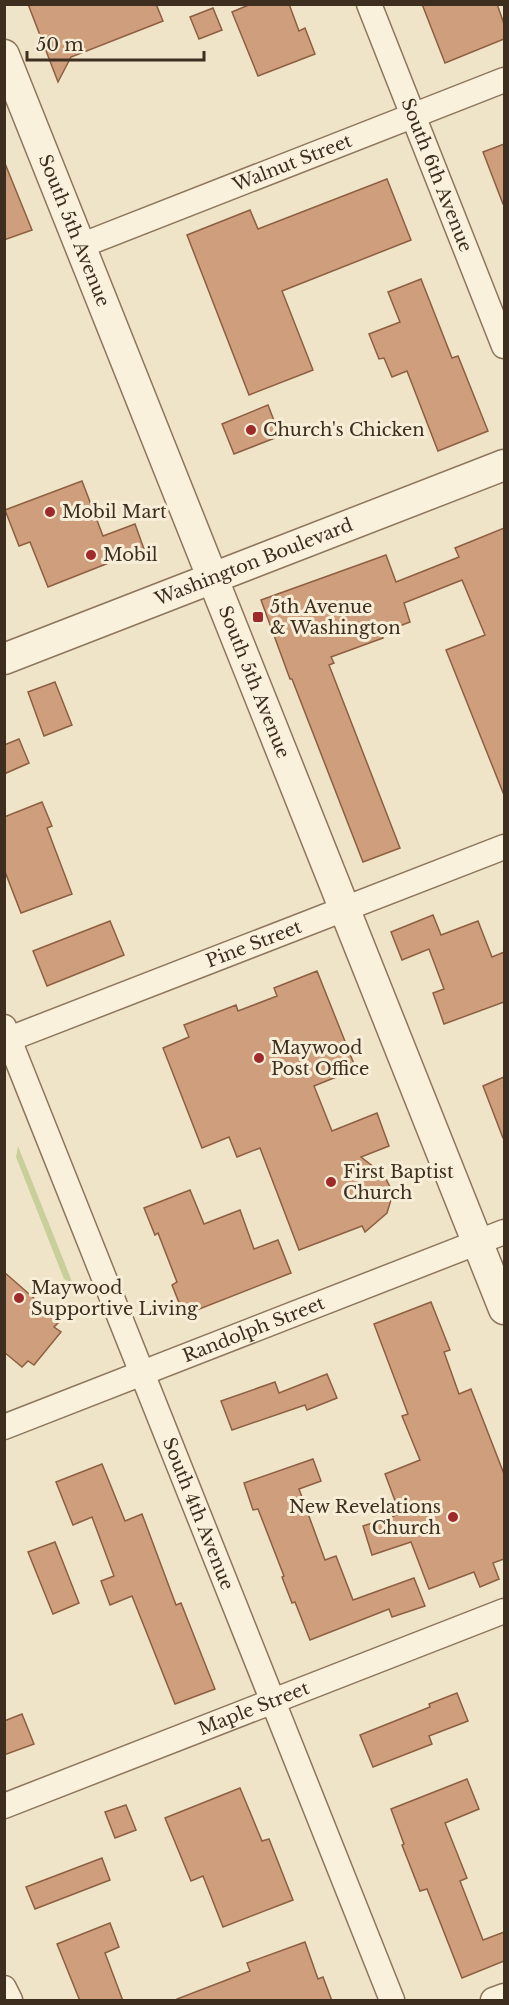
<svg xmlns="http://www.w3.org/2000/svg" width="509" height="2005" font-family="'Libre Baskerville',serif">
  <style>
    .green { fill: #c9cf9b }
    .building { fill: #cf9f7d; stroke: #8d5f41; stroke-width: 1.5 }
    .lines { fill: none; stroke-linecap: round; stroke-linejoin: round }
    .minor-casing { stroke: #8d765c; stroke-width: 27 }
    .tertiary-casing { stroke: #8d765c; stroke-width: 33 }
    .minor { stroke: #faf1dc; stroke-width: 24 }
    .tertiary { stroke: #faf1dc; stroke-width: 30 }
    .poi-dot { fill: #9e2a2b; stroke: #f7eed8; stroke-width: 2 }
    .labels { text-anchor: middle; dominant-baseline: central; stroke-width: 6; stroke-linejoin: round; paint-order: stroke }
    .street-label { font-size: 18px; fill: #3d2e20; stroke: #f7eed8 }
    .poi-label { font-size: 18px; fill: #3d2e20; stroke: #f7eed8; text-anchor: start }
  </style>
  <rect width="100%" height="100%" fill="#f0e4c8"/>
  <polygon class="green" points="18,1146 73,1284 64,1279 16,1157"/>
  <g class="building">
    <polygon points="28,4 156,4 163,21 71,57 58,82"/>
    <polygon points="251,4 289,4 299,31 305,28 315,54 258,76 232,12"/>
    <polygon points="422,4 497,4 504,24 504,39 445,63"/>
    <polygon points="213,8 222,30 199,39 190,17"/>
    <polygon points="504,144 504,204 503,204 483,152"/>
    <polygon points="4,161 32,230 4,240"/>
    <polygon points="387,179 411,240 282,291 313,370 249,395 187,235 250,210 258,229"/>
    <polygon points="421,279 452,358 458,356 488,431 438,451 407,371 392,377 384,358 379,359 369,334 400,322 388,292"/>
    <polygon points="268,405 280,436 234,454 222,424"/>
    <polygon points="82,481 103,536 135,524 144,549 48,587 30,542 19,546 5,510"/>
    <polygon points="504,528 504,795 446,650 485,635 462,580 404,603 410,622 381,633 383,638 331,657 334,663 329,665 400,848 363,862 292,679 290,679 261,600 386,555 396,582 459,557 455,548"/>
    <polygon points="55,682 72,725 44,736 28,692"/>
    <polygon points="19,739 29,763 4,774 4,745"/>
    <polygon points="42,802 52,826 47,828 72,894 21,913 4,869 4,817"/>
    <polygon points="433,915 441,935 478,921 492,957 504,952 504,1002 444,1024 433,993 444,989 429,949 402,960 391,932"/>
    <polygon points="110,921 124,955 47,986 33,951"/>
    <polygon points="317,971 356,1069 314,1086 332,1131 377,1113 389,1146 361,1157 384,1175 393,1193 387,1213 365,1232 362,1226 299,1250 260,1148 237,1157 229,1137 202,1148 163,1048 189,1037 184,1025 236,1005 238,1011 277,996 274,988"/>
    <polygon points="504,1077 504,1138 503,1138 483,1086"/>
    <polygon points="190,1190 204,1224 240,1210 254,1249 278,1240 291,1273 184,1315 172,1285 177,1282 158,1233 155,1235 144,1208"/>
    <polygon points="4,1272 60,1321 54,1327 61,1332 34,1365 28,1361 22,1367 4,1352"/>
    <polygon points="431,1302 450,1350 444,1352 459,1394 471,1389 504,1474 504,1559 493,1563 499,1579 480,1587 474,1572 429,1589 411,1542 372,1555 363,1526 400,1514 385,1474 420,1460 402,1416 408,1414 374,1324"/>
    <polygon points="327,1374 337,1398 307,1410 305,1405 232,1430 221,1401 275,1382 279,1393"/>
    <polygon points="313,1459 321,1481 299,1489 325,1560 336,1556 353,1600 414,1578 425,1606 392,1617 389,1609 310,1640 295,1602 292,1603 282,1577 284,1576 258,1509 253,1510 244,1483"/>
    <polygon points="102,1464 125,1521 142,1514 176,1605 181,1603 215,1689 175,1704 132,1596 110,1605 101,1581 114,1576 92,1517 73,1525 56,1482"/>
    <polygon points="55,1542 79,1603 53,1614 28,1552"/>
    <polygon points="457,1693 468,1721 429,1736 432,1744 373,1767 360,1735 430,1707 429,1704"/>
    <polygon points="22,1714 34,1744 4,1755 4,1721"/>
    <polygon points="467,1779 479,1809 445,1823 467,1878 460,1881 483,1940 504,1932 504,1961 462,1978 427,1889 420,1891 402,1845 404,1844 391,1809"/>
    <polygon points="240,1788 262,1841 269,1839 293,1900 223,1927 203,1876 191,1881 165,1818"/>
    <polygon points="126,1805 136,1830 115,1838 105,1812"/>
    <polygon points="102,1858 110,1880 35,1909 26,1887"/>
    <polygon points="110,1923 119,1947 105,1953 123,2001 80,2001 57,1944"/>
    <polygon points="305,1942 318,1979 323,1977 332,2001 177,2001 177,1999 250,1971 247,1963"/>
  </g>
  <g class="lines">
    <defs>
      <g id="minor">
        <path id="s1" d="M369,4L504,346"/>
        <path id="s2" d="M80,246L504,80"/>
        <path id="s3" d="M4,1027L392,2000"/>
        <path id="s4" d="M4,1041L504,847"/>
        <path id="s5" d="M4,1427L504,1232"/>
        <path id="s6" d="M4,1806L504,1611"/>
        <polyline points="4,1988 10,2000"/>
        <polyline points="493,2000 504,1996"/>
      </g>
      <g id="tertiary">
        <path id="s7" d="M4,55L504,1309"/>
        <path id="s8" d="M4,659L504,465"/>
      </g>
    </defs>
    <use href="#minor" class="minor-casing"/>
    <use href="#tertiary" class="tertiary-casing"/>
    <use href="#minor" class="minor"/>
    <use href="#tertiary" class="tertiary"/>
  </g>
  <g class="poi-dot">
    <circle cx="251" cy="430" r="6"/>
    <circle cx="50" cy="512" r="6"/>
    <circle cx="91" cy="555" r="6"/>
    <rect x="252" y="611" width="12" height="12" rx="3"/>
    <circle cx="259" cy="1058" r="6"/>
    <circle cx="331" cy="1182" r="6"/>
    <circle cx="19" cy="1298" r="6"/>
    <circle cx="453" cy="1517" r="6"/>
  </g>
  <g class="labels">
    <g class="street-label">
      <text stroke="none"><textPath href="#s2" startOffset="228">Walnut Street</textPath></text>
      <text stroke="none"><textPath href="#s1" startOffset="184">South 6th Avenue</textPath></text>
      <text stroke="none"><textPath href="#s7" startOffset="189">South 5th Avenue</textPath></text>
      <text stroke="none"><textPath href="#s8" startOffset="268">Washington Boulevard</textPath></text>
      <text stroke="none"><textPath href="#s7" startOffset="675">South 5th Avenue</textPath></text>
      <text stroke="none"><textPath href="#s4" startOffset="268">Pine Street</textPath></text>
      <text stroke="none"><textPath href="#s5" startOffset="268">Randolph Street</textPath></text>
      <text stroke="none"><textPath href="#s3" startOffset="524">South 4th Avenue</textPath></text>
      <text stroke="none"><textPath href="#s6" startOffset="268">Maple Street</textPath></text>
    </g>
    <g class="poi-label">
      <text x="263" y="430">Church's Chicken</text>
      <text x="62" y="512">Mobil Mart</text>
      <text x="103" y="555">Mobil</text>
      <text x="270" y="607">5th Avenue<tspan x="270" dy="21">&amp; Washington</tspan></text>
      <text x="271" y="1048">Maywood<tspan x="271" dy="21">Post Office</tspan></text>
      <text x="343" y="1172">First Baptist<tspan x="343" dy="21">Church</tspan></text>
      <text x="31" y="1288">Maywood<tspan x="31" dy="21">Supportive Living</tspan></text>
      <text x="441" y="1507" text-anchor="end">New Revelations<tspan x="441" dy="21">Church</tspan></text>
    </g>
  </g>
  <rect width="509" height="2005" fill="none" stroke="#3d2e20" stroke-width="12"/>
  <path d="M27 51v9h177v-9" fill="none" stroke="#3d2e20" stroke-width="3"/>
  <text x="36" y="51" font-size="18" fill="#3d2e20" stroke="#f7eed8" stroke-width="4.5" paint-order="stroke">50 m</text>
</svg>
